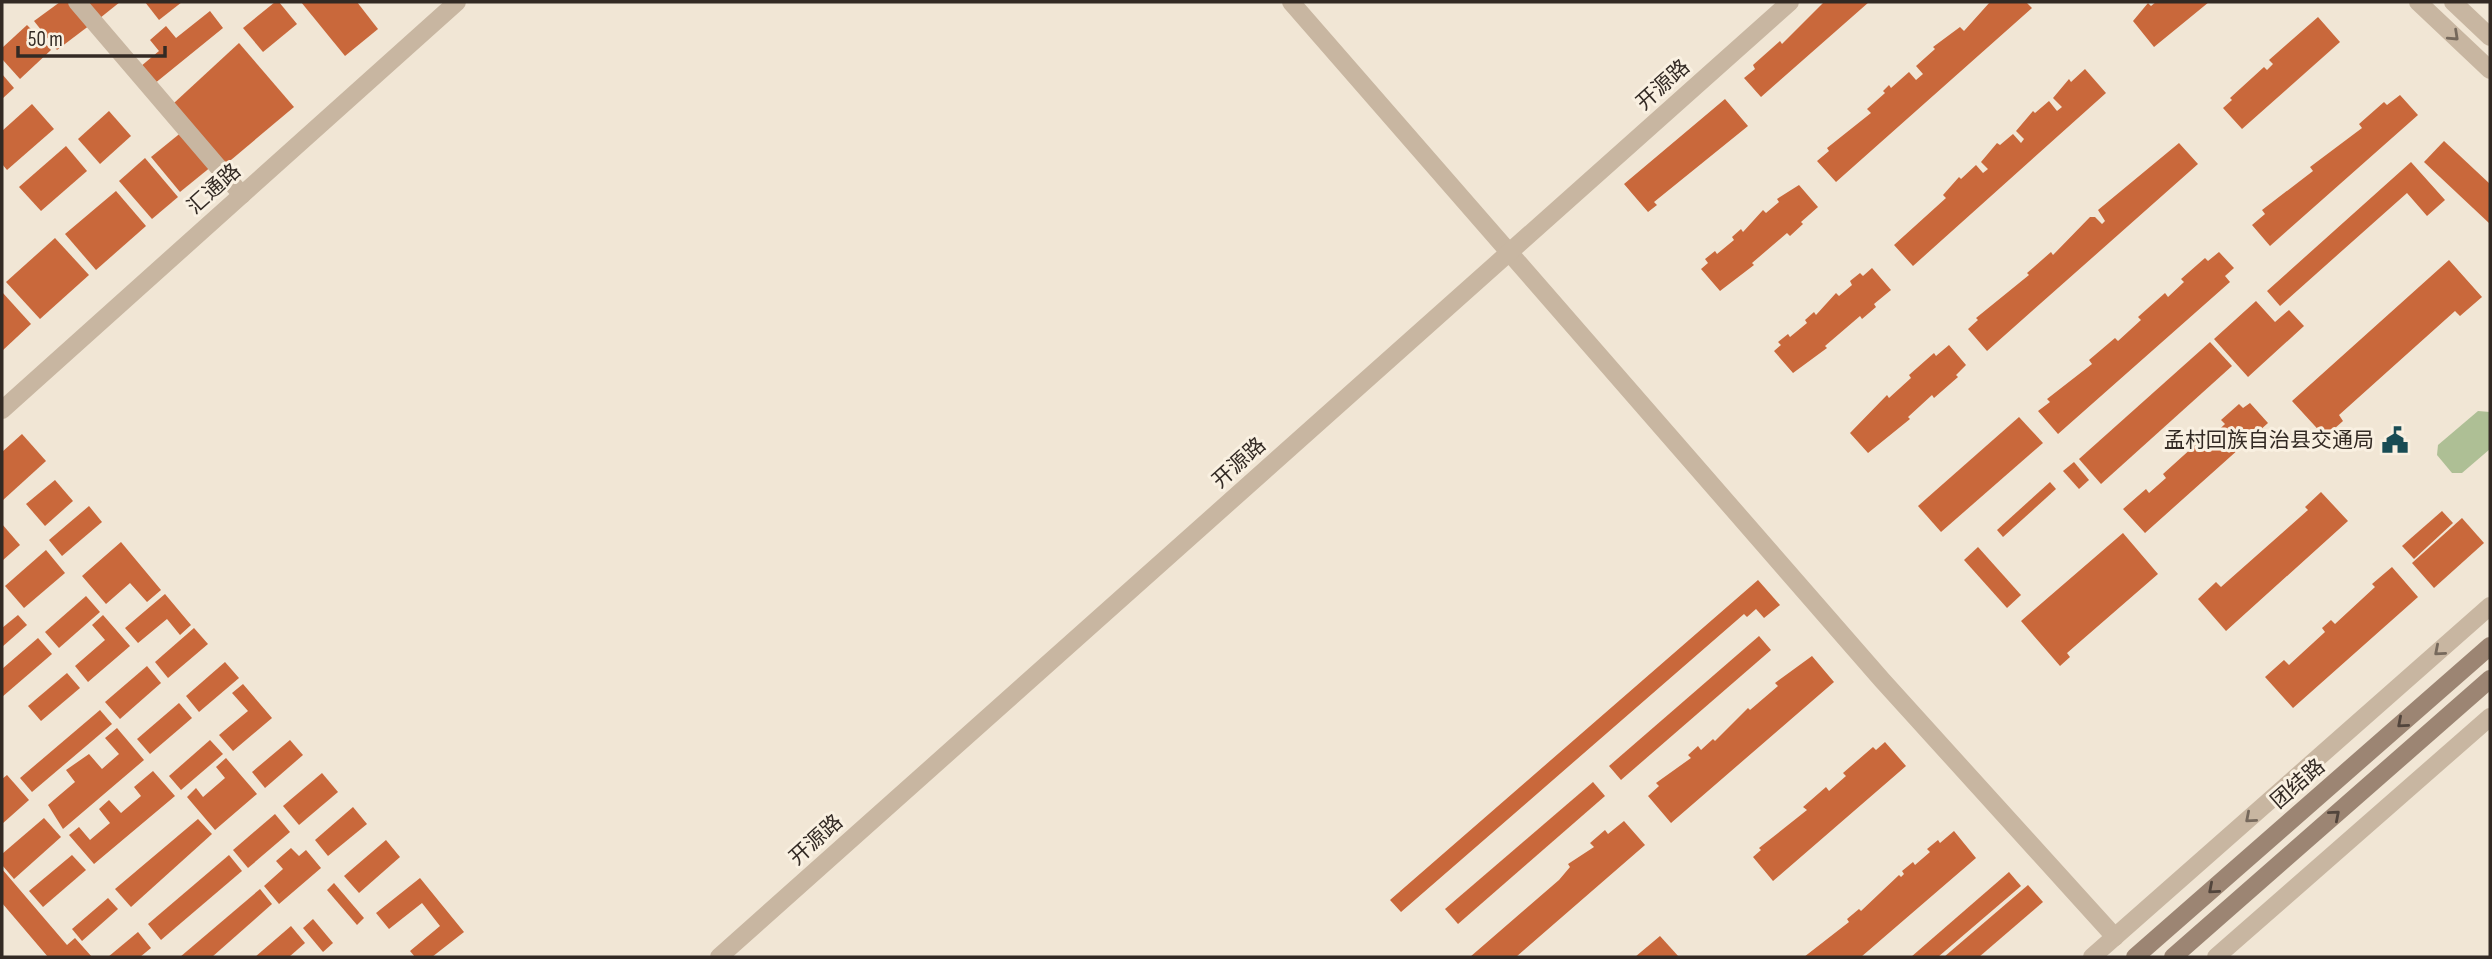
<svg xmlns="http://www.w3.org/2000/svg" width="2492" height="959" font-family="'Sofia Sans Condensed','Noto Sans SC',sans-serif">
  <style>
    .green { fill: #aebf95 }
    .building { fill: #c9683b }
    .lines { fill: none; stroke-linecap: round; stroke-linejoin: round }
    .minor { stroke: #c8b6a1; stroke-width: 18 }
    .tertiary { stroke: #c8b6a1; stroke-width: 18 }
    .secondary { stroke: #9c8573; stroke-width: 18 }
    .oneway { stroke: #76695c }
    .oneway2 { stroke: #52453c }
    .labels { text-anchor: middle; dominant-baseline: central; stroke-width: 6; stroke-linejoin: round; paint-order: stroke }
    .street-label { font-size: 21px; fill: #332a24; stroke: #f9f0e1 }
    .poi-label { font-size: 21px; fill: #332a24; stroke: #f9f0e1; text-anchor: end }
  </style>
  <rect width="100%" height="100%" fill="#f1e6d5"/>
  <polygon class="green" points="2478,411 2490,412 2490,449 2462,473 2452,473 2437,455 2438,445"/>
  <g class="building">
    <polygon points="60,2 72,2 90,25 57,50 34,21"/>
    <polygon points="86,2 120,2 100,18"/>
    <polygon points="145,2 182,2 159,20"/>
    <polygon points="275,2 279,2 297,24 263,52 243,28"/>
    <polygon points="301,2 357,2 378,29 345,56"/>
    <polygon points="1824,2 1869,2 1761,97 1744,78 1755,69 1753,65 1780,41 1782,44"/>
    <polygon points="1990,2 2026,2 2032,8 1836,182 1817,161 1829,151 1827,148 1871,113 1867,109 1885,93 1883,91 1889,85 1891,88 1909,72 1916,80 1923,74 1916,66 1935,49 1933,47 1960,27 1964,31"/>
    <polygon points="2156,2 2209,2 2154,47 2133,21 2148,3 2151,6"/>
    <polygon points="210,11 223,28 154,84 140,67 159,51 150,40 166,26 176,38"/>
    <polygon points="2318,17 2340,42 2242,129 2223,108 2232,100 2230,98 2264,67 2267,70 2273,64 2269,60"/>
    <polygon points="27,25 51,50 20,79 2,59 2,48"/>
    <polygon points="239,43 294,107 225,165 174,103"/>
    <polygon points="2085,69 2106,93 1913,266 1894,245 1946,198 1943,195 1959,177 1961,179 1976,165 1983,173 1988,169 1981,162 1997,143 2000,145 2013,134 2021,143 2024,139 2016,131 2033,111 2035,113 2049,101 2057,111 2062,107 2053,98 2069,79 2071,82"/>
    <polygon points="2,74 14,88 2,99"/>
    <polygon points="2400,95 2418,115 2270,246 2252,225 2265,214 2262,210 2313,171 2310,167 2362,128 2359,124 2384,102 2387,105"/>
    <polygon points="1725,99 1748,126 1654,202 1657,205 1648,212 1624,184"/>
    <polygon points="32,104 54,129 7,170 2,164 2,131"/>
    <polygon points="109,111 131,136 100,164 78,139"/>
    <polygon points="183,131 212,166 180,192 151,157"/>
    <polygon points="2444,141 2490,184 2490,224 2424,162"/>
    <polygon points="2179,143 2198,164 1987,351 1968,329 1978,320 1976,318 2029,275 2027,273 2051,252 2053,255 2090,217 2095,217 2102,224 2105,221 2098,210"/>
    <polygon points="66,146 87,171 41,211 19,187"/>
    <polygon points="145,158 178,197 152,219 119,181"/>
    <polygon points="2411,162 2445,200 2427,216 2407,193 2280,306 2267,291"/>
    <polygon points="1799,185 1818,207 1801,222 1803,224 1790,236 1787,233 1752,263 1754,265 1720,291 1701,269 1708,263 1705,259 1715,251 1717,254 1734,240 1732,237 1741,229 1743,232 1763,210 1766,213 1779,202 1777,199"/>
    <polygon points="116,191 146,226 96,270 65,234"/>
    <polygon points="55,238 89,275 40,319 6,282"/>
    <polygon points="2219,252 2234,268 2225,276 2230,282 2058,434 2038,411 2050,402 2047,399 2092,364 2089,360 2115,338 2118,341 2141,320 2138,317 2165,293 2168,297 2184,282 2181,279 2205,258 2208,261"/>
    <polygon points="2449,260 2482,297 2460,316 2455,311 2339,415 2343,421 2325,437 2292,401"/>
    <polygon points="1872,268 1891,290 1874,304 1876,307 1862,319 1860,316 1825,346 1827,348 1793,373 1774,351 1781,345 1778,342 1788,334 1790,337 1807,323 1805,320 1814,312 1816,315 1836,293 1839,296 1852,285 1850,281 1860,273 1863,276"/>
    <polygon points="2,292 31,324 2,351"/>
    <polygon points="2256,301 2275,322 2289,310 2304,326 2248,377 2214,339"/>
    <polygon points="2210,342 2232,366 2101,484 2079,459"/>
    <polygon points="1949,345 1966,365 1956,375 1958,377 1934,398 1932,395 1908,417 1910,419 1868,453 1850,433 1887,395 1889,398 1911,378 1909,375 1934,353 1936,356"/>
    <polygon points="2250,403 2268,423 2145,533 2123,509 2146,489 2149,493 2166,478 2163,474 2204,437 2207,441 2225,424 2221,420 2239,404 2243,408"/>
    <polygon points="2019,417 2043,443 1941,532 1918,506"/>
    <polygon points="22,434 46,461 2,501 2,452"/>
    <polygon points="2074,462 2089,480 2079,489 2063,471"/>
    <polygon points="55,480 73,501 45,526 26,504"/>
    <polygon points="2050,482 2056,489 2003,537 1997,530"/>
    <polygon points="2321,492 2348,521 2226,631 2198,599 2216,582 2221,587 2308,510 2305,507"/>
    <polygon points="89,506 102,522 62,556 49,540"/>
    <polygon points="2442,511 2453,523 2414,559 2402,546"/>
    <polygon points="2462,518 2484,543 2434,588 2412,563"/>
    <polygon points="2,524 20,545 2,561"/>
    <polygon points="2123,533 2158,574 2067,653 2070,657 2060,666 2021,621"/>
    <polygon points="121,542 161,590 147,602 130,583 106,604 82,576"/>
    <polygon points="1978,547 2021,595 2007,608 1964,560"/>
    <polygon points="46,550 65,573 24,608 5,586"/>
    <polygon points="2392,567 2418,597 2293,708 2265,677 2284,660 2289,665 2325,632 2322,628 2331,620 2335,624 2375,587 2372,584"/>
    <polygon points="1758,580 1780,605 1764,618 1756,609 1747,617 1744,614 1401,912 1390,900"/>
    <polygon points="165,594 191,625 180,635 167,619 138,643 125,628"/>
    <polygon points="86,596 100,612 59,648 45,632"/>
    <polygon points="18,615 27,625 2,647 2,628"/>
    <polygon points="103,615 130,646 88,682 75,666 105,640 92,625"/>
    <polygon points="194,628 208,644 168,678 155,662"/>
    <polygon points="1759,636 1771,650 1621,780 1609,766"/>
    <polygon points="38,638 52,654 2,697 2,669"/>
    <polygon points="1812,656 1834,682 1671,823 1648,796 1659,786 1656,783 1691,758 1688,755 1698,746 1701,750 1713,739 1715,741 1748,708 1750,710 1778,686 1775,683"/>
    <polygon points="225,662 239,678 199,712 186,696"/>
    <polygon points="147,666 161,683 120,719 105,702"/>
    <polygon points="67,673 80,688 41,721 28,706"/>
    <polygon points="243,684 272,718 233,751 219,735 248,711 232,693"/>
    <polygon points="179,703 192,718 150,754 137,739"/>
    <polygon points="100,710 112,724 32,792 20,778"/>
    <polygon points="117,728 144,760 63,829 48,805 75,782 66,770 89,754 102,769 119,754 105,738"/>
    <polygon points="210,740 223,754 181,790 169,776"/>
    <polygon points="290,740 303,755 265,788 252,772"/>
    <polygon points="1885,742 1906,766 1773,881 1753,857 1761,850 1759,848 1807,810 1803,807 1826,787 1829,791 1846,776 1843,773 1873,747 1876,750"/>
    <polygon points="226,758 257,794 215,830 187,797 196,788 203,797 225,778 216,767"/>
    <polygon points="153,771 175,796 94,864 69,835 79,827 90,840 110,823 99,809 109,800 121,813 141,796 134,787"/>
    <polygon points="322,773 338,792 299,825 283,806"/>
    <polygon points="7,775 29,800 2,824 2,779"/>
    <polygon points="1593,782 1605,796 1458,924 1445,909"/>
    <polygon points="353,807 367,824 328,856 315,840"/>
    <polygon points="275,814 290,832 248,868 233,850"/>
    <polygon points="44,818 61,837 14,879 2,865 2,854"/>
    <polygon points="198,819 212,834 131,907 115,889"/>
    <polygon points="1624,821 1645,845 1516,957 1470,957 1559,880 1570,867 1568,864 1594,847 1590,843 1605,830 1608,834"/>
    <polygon points="1954,831 1976,858 1861,957 1804,957 1849,922 1847,919 1859,909 1861,911 1899,875 1901,877 1904,874 1902,871 1913,862 1915,865 1930,852 1927,849 1938,840 1940,843"/>
    <polygon points="386,840 400,857 359,893 344,876"/>
    <polygon points="291,848 299,856 306,850 321,868 279,904 264,886 283,869 276,861"/>
    <polygon points="72,855 86,870 43,907 29,891"/>
    <polygon points="229,855 242,871 161,940 148,924"/>
    <polygon points="2,869 67,945 75,938 92,957 48,957 2,903"/>
    <polygon points="2009,872 2021,886 1938,957 1911,957"/>
    <polygon points="420,878 464,932 432,957 415,957 410,951 440,926 422,903 389,929 376,913"/>
    <polygon points="334,883 364,918 357,925 327,890"/>
    <polygon points="2028,885 2043,902 1979,957 1944,957"/>
    <polygon points="260,889 272,904 212,957 180,957"/>
    <polygon points="108,898 118,909 82,941 72,929"/>
    <polygon points="313,919 333,943 323,952 303,928"/>
    <polygon points="291,926 305,943 289,957 255,957"/>
    <polygon points="138,932 151,948 140,957 108,957"/>
    <polygon points="1660,936 1679,957 1635,957"/>
  </g>
  <g class="lines">
    <g class="minor">
      <polyline points="77,2 242,195"/>
      <polyline points="1291,2 1882,680 2115,937"/>
      <polyline points="719,957 1790,2"/>
      <polyline points="2092,957 2490,606"/>
      <polyline points="2216,957 2490,717"/>
    </g>
    <g class="tertiary">
      <polyline points="2418,2 2490,70"/>
      <polyline points="2453,2 2490,37"/>
      <polyline points="2,410 457,2"/>
    </g>
    <g class="secondary">
      <polyline points="2135,957 2490,646"/>
      <polyline points="2173,957 2490,679"/>
    </g>
  </g>
  <defs><path id="oneway-chevron" d="M-2-3.5L2.5 0L-2 3.5" fill="none" stroke-width="1.6" stroke-linecap="round" stroke-linejoin="round" transform="scale(1.75)"/></defs>
  <g class="oneway">
    <use href="#oneway-chevron" transform="translate(2454 36) rotate(43)"/>
    <use href="#oneway-chevron" transform="translate(2439 651) rotate(139)"/>
    <use href="#oneway-chevron" transform="translate(2250 818) rotate(139)"/>
  </g>
  <g class="oneway2">
    <use href="#oneway-chevron" transform="translate(2402 723) rotate(139)"/>
    <use href="#oneway-chevron" transform="translate(2335 815) rotate(-41)"/>
    <use href="#oneway-chevron" transform="translate(2213 889) rotate(139)"/>
  </g>
  <defs>
    <symbol id="civic-bare" viewBox="-9 -9 18 18"><path d="M-.6-6.5H3V-4.5H.6V-3L4-1V1h2V6H-6V1h2V-1L-.6-3ZM-1.2 2.5V6h2.4V2.5Z" fill="#194c54" stroke="#f9f0e1" stroke-width="2.5" paint-order="stroke"/></symbol>
  </defs>
  <g fill-rule="evenodd">
    <use href="#civic-bare" x="2376" y="421" width="38" height="38"/>
  </g>
  <g class="labels">
    <g class="street-label">
      <text transform="translate(1663 85) rotate(-42)">开源路</text>
      <text transform="translate(214 189) rotate(-42)">汇通路</text>
      <text transform="translate(1239 463) rotate(-42)">开源路</text>
      <text transform="translate(2298 784) rotate(-41)">团结路</text>
      <text transform="translate(816 840) rotate(-42)">开源路</text>
    </g>
    <g class="poi-label">
      <text x="2374" y="440">孟村回族自治县交通局</text>
    </g>
  </g>
  <rect width="2492" height="959" fill="none" stroke="#332a24" stroke-width="7"/>
  <path d="M18 46v10h147v-10" fill="none" stroke="#332a24" stroke-width="3.5"/>
  <text x="28" y="46" font-size="21" fill="#332a24" stroke="#f9f0e1" stroke-width="5" paint-order="stroke">50 m</text>
</svg>
